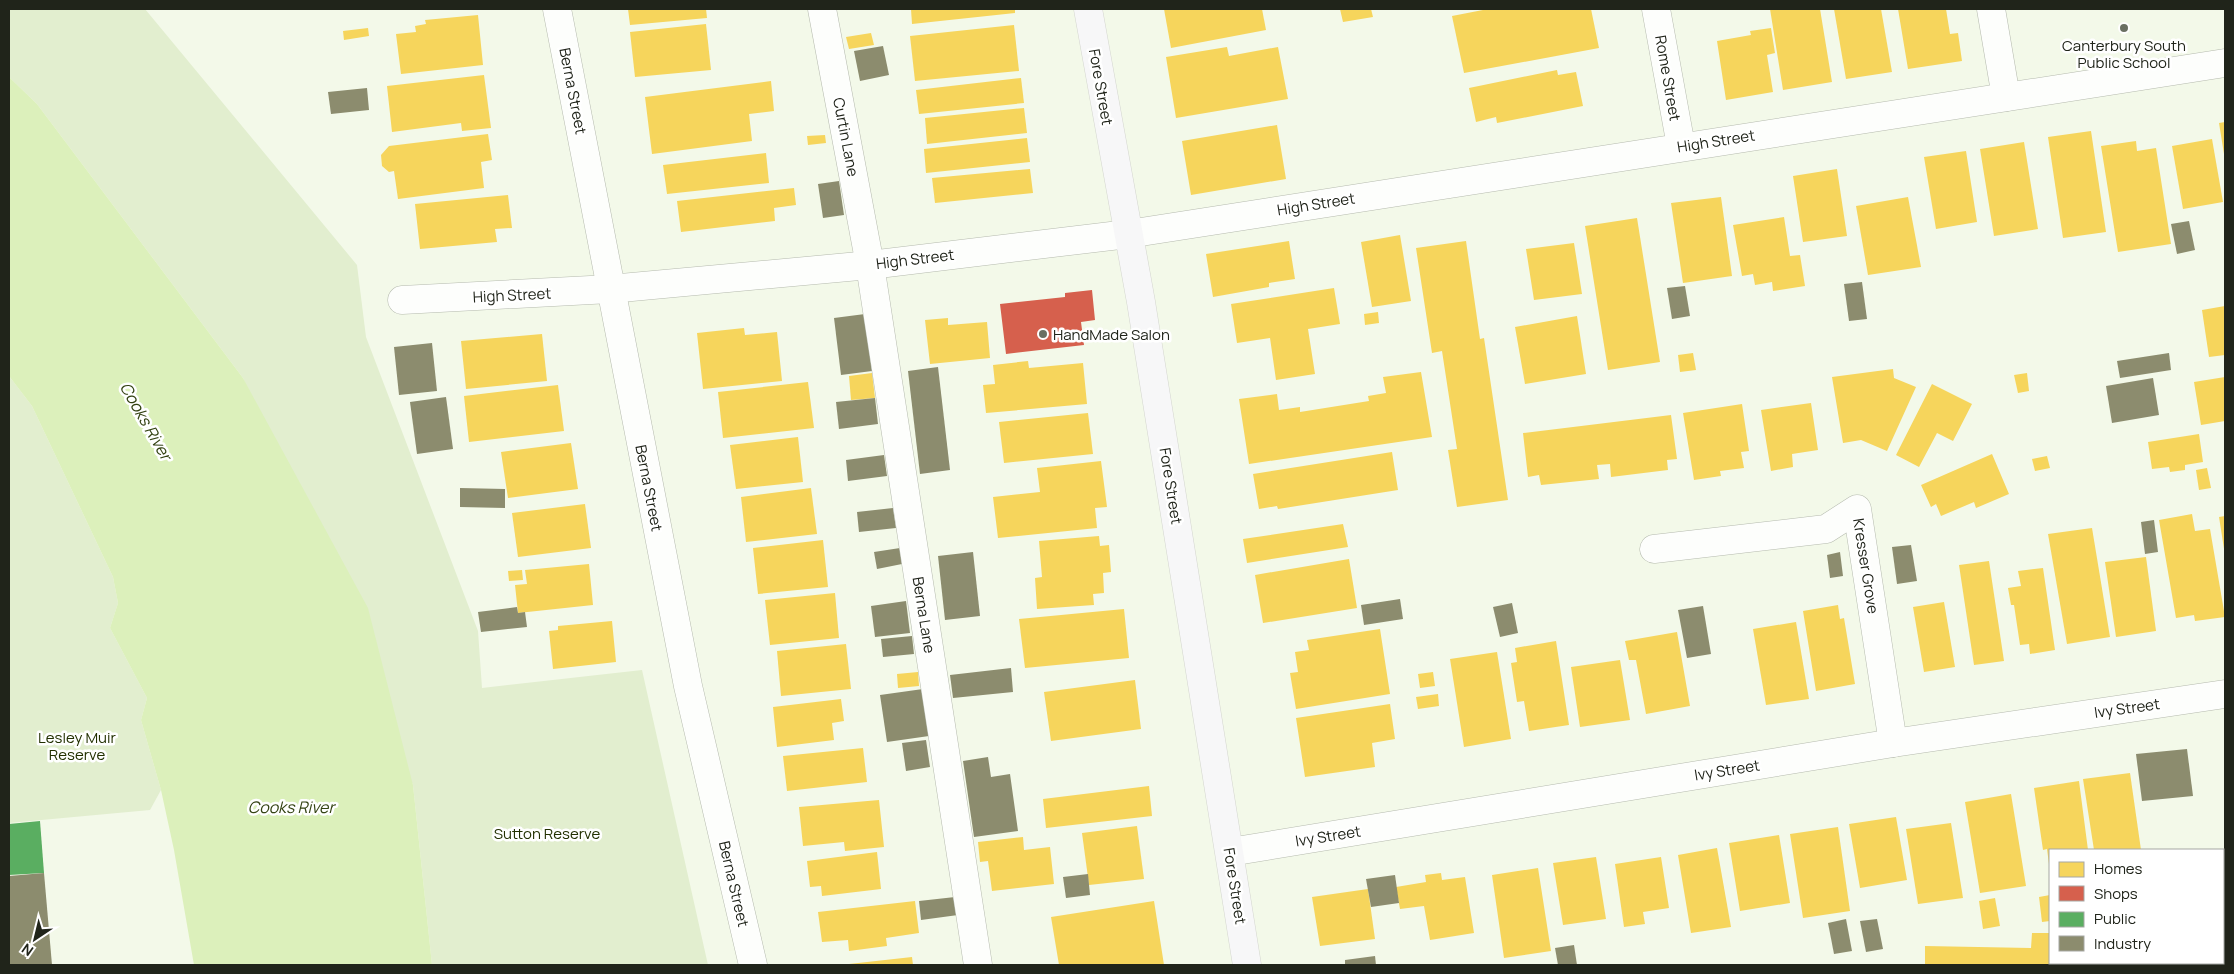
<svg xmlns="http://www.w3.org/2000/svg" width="2234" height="974" font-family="Manrope,sans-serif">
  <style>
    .green { fill: #e2eecf }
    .water { fill: #dcf0bb }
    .homes { fill: #f6d55c }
    .shops { fill: #d6604d }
    .public { fill: #5aae61 }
    .industry { fill: #8c8c6e }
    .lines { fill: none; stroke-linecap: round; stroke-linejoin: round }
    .minor-casing { stroke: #b5baae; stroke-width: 29 }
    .major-casing { stroke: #d3d5ce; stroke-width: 29 }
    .minor { stroke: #fdfefc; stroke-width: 28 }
    .major { stroke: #f7f7f8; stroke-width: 28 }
    .poi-dot { fill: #6a6f62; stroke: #fff; stroke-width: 2 }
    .labels { text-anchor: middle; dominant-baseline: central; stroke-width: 5; stroke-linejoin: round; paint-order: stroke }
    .poi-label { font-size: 15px; fill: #20241a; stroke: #fff }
    .street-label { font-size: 15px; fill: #20241a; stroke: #fff }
    .park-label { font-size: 15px; fill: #223000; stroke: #fff }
    .water-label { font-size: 16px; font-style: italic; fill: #334212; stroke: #fff }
  </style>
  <rect width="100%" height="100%" fill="#f3f9e9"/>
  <g class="green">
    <polygon points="9,9 145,9 357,265 366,337 478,631 482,688 642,670 708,965 432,965 413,785 243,378 37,104 9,77"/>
    <polygon points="9,376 32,406 113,577 118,603 110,628 147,698 141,720 161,790 150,810 9,823"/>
  </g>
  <polygon class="water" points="9,77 37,104 243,378 368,608 413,785 432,965 194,965 174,850 161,790 141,720 147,698 110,628 118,603 113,577 32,406 9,376"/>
  <g class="homes">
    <polygon points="628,9 706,9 707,18 630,25"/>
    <polygon points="911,9 1015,9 1015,13 912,24"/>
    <polygon points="1164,9 1262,9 1266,30 1171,48"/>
    <polygon points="1340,9 1371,9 1373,17 1343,22"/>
    <polygon points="1488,9 1591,9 1599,48 1464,73 1452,16"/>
    <polygon points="1770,9 1820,9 1832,82 1783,90"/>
    <polygon points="1834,9 1881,9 1892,72 1846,79"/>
    <polygon points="1898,9 1946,9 1950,34 1958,33 1962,61 1908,69"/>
    <polygon points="478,15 483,65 401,74 396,34 416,32 415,26 426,24 425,20"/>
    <polygon points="706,24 711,70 635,77 630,32"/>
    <polygon points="1014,25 1019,71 915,81 910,36"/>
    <polygon points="368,28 369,36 344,40 343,31"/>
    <polygon points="1771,28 1775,53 1767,55 1773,92 1726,100 1717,41 1751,35 1750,31"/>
    <polygon points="871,33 874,45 849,49 846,37"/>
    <polygon points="1227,47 1229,56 1278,47 1288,99 1176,118 1166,57"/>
    <polygon points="1557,70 1558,75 1576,72 1583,106 1497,123 1496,117 1476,122 1469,88"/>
    <polygon points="484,75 491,128 462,131 461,123 392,132 387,86"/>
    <polygon points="1021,78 1024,103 919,114 916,90"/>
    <polygon points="771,81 774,111 749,114 752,141 652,154 645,97"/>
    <polygon points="1024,108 1027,133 927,144 925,118"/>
    <polygon points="2225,122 2225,154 2224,154 2219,123"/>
    <polygon points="1277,125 1286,179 1191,195 1182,141"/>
    <polygon points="2091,131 2106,232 2063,238 2048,137"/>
    <polygon points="488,134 492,160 481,162 484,188 398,199 394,171 389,172 382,166 381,155 389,146"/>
    <polygon points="825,135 826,143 808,145 807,136"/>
    <polygon points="1027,138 1030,162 926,173 924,149"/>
    <polygon points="2212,139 2223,202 2183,209 2172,146"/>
    <polygon points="2136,141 2137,151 2156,148 2171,244 2118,252 2101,146"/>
    <polygon points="2024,142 2038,229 1994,236 1980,149"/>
    <polygon points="1966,151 1977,222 1936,229 1924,157"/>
    <polygon points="766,153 769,183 667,194 663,165"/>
    <polygon points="1030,169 1033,193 935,203 932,178"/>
    <polygon points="1837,169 1847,236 1803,242 1793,176"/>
    <polygon points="794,188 796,205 774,208 775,221 681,232 677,201"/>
    <polygon points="508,195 512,228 495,229 497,242 420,249 415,204"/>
    <polygon points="1721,197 1732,276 1683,283 1671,203"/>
    <polygon points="1908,197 1921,267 1868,275 1856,206"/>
    <polygon points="1784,217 1790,256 1800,255 1805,286 1773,291 1772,282 1755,285 1753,274 1742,276 1733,225"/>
    <polygon points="1637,218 1660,362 1608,370 1585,226"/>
    <polygon points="1400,235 1411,301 1372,307 1361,242"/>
    <polygon points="1289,241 1295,279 1269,283 1269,287 1213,297 1206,254"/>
    <polygon points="1466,241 1480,339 1484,338 1508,500 1457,507 1448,450 1457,449 1442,351 1432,353 1416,248"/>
    <polygon points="1574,243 1582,294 1534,300 1526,249"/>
    <polygon points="1334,288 1340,324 1308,329 1315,374 1276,380 1270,338 1237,343 1231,304"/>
    <polygon points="2225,306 2225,355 2209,357 2202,310"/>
    <polygon points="1378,312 1379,323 1365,325 1364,314"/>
    <polygon points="1577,316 1586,374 1525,384 1515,327"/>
    <polygon points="948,318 948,325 987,322 990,358 930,364 925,320"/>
    <polygon points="744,328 745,335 777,332 782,381 703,389 697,333"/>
    <polygon points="542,334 547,381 466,389 461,341"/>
    <polygon points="1693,353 1696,370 1680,372 1678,355"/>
    <polygon points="1028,361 1029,368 1083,363 1087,404 986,413 983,385 995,384 993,365"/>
    <polygon points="1893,369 1894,378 1916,387 1887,451 1861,440 1843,443 1832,377"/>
    <polygon points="1421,372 1432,437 1249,464 1239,399 1277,394 1279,410 1300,407 1300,412 1369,401 1368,396 1386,393 1383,377"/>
    <polygon points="872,373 875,398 851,400 849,376"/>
    <polygon points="2027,373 2029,391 2018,393 2014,375"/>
    <polygon points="2225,377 2225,421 2201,425 2194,382"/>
    <polygon points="808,382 814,428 723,438 718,392"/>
    <polygon points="1932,384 1972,404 1953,441 1937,433 1919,467 1896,455"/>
    <polygon points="558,385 564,431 469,442 464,396"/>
    <polygon points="1811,403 1818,450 1792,454 1793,467 1771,471 1761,410"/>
    <polygon points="1742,404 1749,451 1741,452 1744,468 1720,471 1721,476 1694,480 1683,413"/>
    <polygon points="1088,413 1093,454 1004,463 999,422"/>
    <polygon points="1671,415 1677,459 1667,460 1668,470 1611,477 1610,464 1597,465 1599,479 1541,485 1539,475 1528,477 1523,433"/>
    <polygon points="2199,434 2203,462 2185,465 2185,470 2170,472 2169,467 2152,469 2148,442"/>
    <polygon points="798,437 803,482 736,489 730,445"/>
    <polygon points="571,443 578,489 508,498 501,452"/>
    <polygon points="1392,452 1398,490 1278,509 1277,506 1259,509 1253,474"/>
    <polygon points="1992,454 2009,494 1976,508 1974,502 1941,516 1936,504 1931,507 1921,485"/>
    <polygon points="2047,456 2050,468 2035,471 2032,459"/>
    <polygon points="1101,461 1107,507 1095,508 1097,528 998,538 993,497 1040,492 1037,468"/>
    <polygon points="2207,468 2211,488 2199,490 2196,470"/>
    <polygon points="811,488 817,534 746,542 741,497"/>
    <polygon points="585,504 591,548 518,557 512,513"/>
    <polygon points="2192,514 2195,531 2210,529 2225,617 2195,621 2194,615 2176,618 2159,520"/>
    <polygon points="2225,516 2225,548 2224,549 2219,517"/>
    <polygon points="1343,524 1348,547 1247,563 1243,539"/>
    <polygon points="2092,528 2110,637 2067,644 2048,534"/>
    <polygon points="1099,536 1100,546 1109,545 1111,572 1103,573 1104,593 1093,594 1094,605 1037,609 1035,578 1042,577 1039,541"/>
    <polygon points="823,540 828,587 758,594 753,548"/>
    <polygon points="2146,557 2156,631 2116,637 2105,562"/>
    <polygon points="1349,559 1357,608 1263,623 1255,575"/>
    <polygon points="1989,561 2004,661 1974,665 1959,565"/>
    <polygon points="589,564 593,605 518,613 515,585 527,584 525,570"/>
    <polygon points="2043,568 2055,650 2030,654 2029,644 2020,645 2014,605 2011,605 2008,588 2021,586 2018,571"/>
    <polygon points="522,570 523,580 509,581 508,571"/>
    <polygon points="835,593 839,638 770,645 765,600"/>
    <polygon points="1944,602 1955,667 1924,672 1913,607"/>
    <polygon points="1838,605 1840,619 1844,618 1855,684 1816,691 1803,611"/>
    <polygon points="1124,609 1129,658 1025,668 1019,619"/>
    <polygon points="612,621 616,662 553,669 549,631 558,630 558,626"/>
    <polygon points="1796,622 1809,699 1766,705 1753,629"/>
    <polygon points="1380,629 1390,694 1296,709 1290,673 1298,672 1295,652 1309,650 1307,640"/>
    <polygon points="1677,632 1690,706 1646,714 1636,660 1629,660 1625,641"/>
    <polygon points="1556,641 1569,725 1529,731 1524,701 1517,702 1511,663 1517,662 1515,648"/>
    <polygon points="846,644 851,689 781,696 777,651"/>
    <polygon points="1497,652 1511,739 1464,747 1450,659"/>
    <polygon points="1620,660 1630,720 1580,727 1571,667"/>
    <polygon points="918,672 919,686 898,688 897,674"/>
    <polygon points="1433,672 1435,686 1420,688 1418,674"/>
    <polygon points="1135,680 1141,729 1051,741 1044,692"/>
    <polygon points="1438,694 1439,706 1418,709 1416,697"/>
    <polygon points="841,699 844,721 832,723 834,740 777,747 773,707"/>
    <polygon points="1390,704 1395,739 1372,743 1375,767 1305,777 1296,718"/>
    <polygon points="863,748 867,782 787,791 783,756"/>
    <polygon points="2130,773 2141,850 2094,850 2083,779"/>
    <polygon points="2079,781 2088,850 2050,850 2049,864 2047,849 2043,850 2034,788"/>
    <polygon points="1149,786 1152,816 1046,828 1043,799"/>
    <polygon points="2011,794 2026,886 1980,893 1965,802"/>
    <polygon points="879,800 884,847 845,851 844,842 803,846 799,807"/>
    <polygon points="1896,817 1907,880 1860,888 1849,824"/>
    <polygon points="1951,823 1963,898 1918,904 1906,829"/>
    <polygon points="1137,826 1144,879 1089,885 1082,833"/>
    <polygon points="1838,827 1850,911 1803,918 1790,834"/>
    <polygon points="1779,835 1790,903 1740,911 1729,843"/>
    <polygon points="1023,837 1024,850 1050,847 1054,884 992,891 988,861 980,862 978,842"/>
    <polygon points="1717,848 1731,927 1691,933 1678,855"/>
    <polygon points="877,852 881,889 822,896 821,886 810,887 807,861"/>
    <polygon points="1596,857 1606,919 1563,925 1553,863"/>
    <polygon points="1661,857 1669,908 1643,912 1645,924 1624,927 1615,864"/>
    <polygon points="1538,868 1551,951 1504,958 1492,875"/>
    <polygon points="1441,873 1442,880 1465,877 1474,933 1430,940 1424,906 1400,909 1396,887 1426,882 1425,875"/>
    <polygon points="1368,889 1375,939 1320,946 1312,897"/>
    <polygon points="2050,895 2050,921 2042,922 2039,897"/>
    <polygon points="1995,898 2000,926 1983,929 1979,901"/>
    <polygon points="915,901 919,933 886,938 887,946 849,951 848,940 822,942 818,912"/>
    <polygon points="1154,901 1164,965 1059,965 1051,917"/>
    <polygon points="2032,933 2050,933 2050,963 2058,963 2058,965 1925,965 1925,946 2031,948"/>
    <polygon points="912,957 913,965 849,965 849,964"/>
  </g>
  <polygon class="shops" points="1092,290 1095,320 1081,322 1084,345 1006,354 1000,304 1065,297 1065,293"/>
  <polygon class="public" points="40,821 44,873 9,875 9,824"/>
  <g class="industry">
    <polygon points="883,46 889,75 860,81 854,51"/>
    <polygon points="367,88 369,110 331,114 328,92"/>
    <polygon points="839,181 844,215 823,218 818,184"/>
    <polygon points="2189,221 2195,250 2177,254 2171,224"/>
    <polygon points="1862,282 1867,319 1849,321 1844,284"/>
    <polygon points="1685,286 1690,316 1672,319 1667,288"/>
    <polygon points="865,314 872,371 841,375 834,318"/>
    <polygon points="432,343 437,391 399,395 394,347"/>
    <polygon points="2169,353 2171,370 2120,378 2117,361"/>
    <polygon points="938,367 950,470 920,474 908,371"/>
    <polygon points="2153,378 2159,415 2112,423 2106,386"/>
    <polygon points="446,397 453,449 417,454 410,402"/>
    <polygon points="875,398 878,424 839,429 836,402"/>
    <polygon points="884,455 887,476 848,481 846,460"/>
    <polygon points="460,488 505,489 505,508 460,507"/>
    <polygon points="893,508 896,528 859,532 857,512"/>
    <polygon points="2154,520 2158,552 2145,554 2141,522"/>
    <polygon points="1911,545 1917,581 1897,584 1892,547"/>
    <polygon points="900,548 902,564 877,569 874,552"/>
    <polygon points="973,552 980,616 945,620 938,556"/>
    <polygon points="1840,552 1843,576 1830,578 1827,555"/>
    <polygon points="1400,599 1403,619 1364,625 1361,605"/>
    <polygon points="906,601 910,633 875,637 871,606"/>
    <polygon points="1512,603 1518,633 1500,637 1493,607"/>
    <polygon points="1703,606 1711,654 1687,658 1678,610"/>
    <polygon points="517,607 518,613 525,612 527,627 481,632 478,612"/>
    <polygon points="912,636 914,654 883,657 881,639"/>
    <polygon points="1011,668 1013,692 953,698 950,675"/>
    <polygon points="923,689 929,736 887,742 880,695"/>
    <polygon points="926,740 930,767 906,771 902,743"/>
    <polygon points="2187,749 2193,796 2142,801 2136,754"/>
    <polygon points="988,757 991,777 1010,774 1018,831 974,837 963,761"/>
    <polygon points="44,873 52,965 9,965 9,876"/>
    <polygon points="1088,874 1090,895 1066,898 1063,877"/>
    <polygon points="1395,875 1399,903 1371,907 1366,879"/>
    <polygon points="955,897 958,915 921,920 919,901"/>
    <polygon points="1846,919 1852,951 1834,954 1828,923"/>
    <polygon points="1877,919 1883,949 1866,952 1860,921"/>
    <polygon points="1574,945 1577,965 1558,965 1555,948"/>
    <polygon points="1375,956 1376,965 1345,965 1345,960"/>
  </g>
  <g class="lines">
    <defs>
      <g id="minor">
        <polyline points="557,9 688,686 753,965"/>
        <polyline points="822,9 870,265 978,965"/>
        <polyline points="1656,9 1681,146"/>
        <polyline points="1991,9 2006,97"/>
        <polyline points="402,300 610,289 870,265 1128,234 2225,63"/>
        <polyline points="1654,549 1826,529 1857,509 1893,743"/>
        <polyline points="1230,852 1893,743 2225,694"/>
      </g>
      <polyline id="major" points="1088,9 1141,302 1247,965"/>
    </defs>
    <use href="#minor" class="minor-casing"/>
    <use href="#major" class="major-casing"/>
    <use href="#minor" class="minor"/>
    <use href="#major" class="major"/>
  </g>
  <g class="poi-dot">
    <circle cx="2124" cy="28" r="5"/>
    <circle cx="1043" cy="334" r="5"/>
  </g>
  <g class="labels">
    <g class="poi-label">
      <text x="2124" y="45">Canterbury South<tspan x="2124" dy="17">Public School</tspan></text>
      <text x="1053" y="334" text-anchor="start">HandMade Salon</text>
    </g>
    <g class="street-label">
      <text transform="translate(1668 78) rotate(80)">Rome Street</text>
      <text transform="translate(1101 87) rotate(80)">Fore Street</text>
      <text transform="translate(573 91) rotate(79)">Berna Street</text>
      <text transform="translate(846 137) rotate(79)">Curtin Lane</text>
      <text transform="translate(1716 141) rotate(-9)">High Street</text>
      <text transform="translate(1316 204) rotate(-9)">High Street</text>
      <text transform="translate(915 259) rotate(-7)">High Street</text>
      <text transform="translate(512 295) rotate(-3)">High Street</text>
      <text transform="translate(1171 486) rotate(81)">Fore Street</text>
      <text transform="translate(649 488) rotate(79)">Berna Street</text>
      <text transform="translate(1866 566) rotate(81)">Kresser Grove</text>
      <text transform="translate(924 615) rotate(81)">Berna Lane</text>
      <text transform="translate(2127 708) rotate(-8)">Ivy Street</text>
      <text transform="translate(1727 770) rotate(-9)">Ivy Street</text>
      <text transform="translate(1328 836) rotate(-9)">Ivy Street</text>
      <text transform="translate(734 884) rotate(77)">Berna Street</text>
      <text transform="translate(1235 886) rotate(81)">Fore Street</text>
    </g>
    <g class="park-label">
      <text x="77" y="737">Lesley Muir<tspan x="77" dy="17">Reserve</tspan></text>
      <text x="547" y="833">Sutton Reserve</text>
    </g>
    <g class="water-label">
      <text transform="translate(146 421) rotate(60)">Cooks River</text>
      <text x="291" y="807">Cooks River</text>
    </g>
  </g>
  <rect width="2234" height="974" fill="none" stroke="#20241a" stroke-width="20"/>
  <rect x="2049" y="849" width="175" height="115" fill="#ffffff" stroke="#a6a7a3"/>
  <rect x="2059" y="862" width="25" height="15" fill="#f6d55c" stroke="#a6a7a3"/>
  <text x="2094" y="874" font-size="15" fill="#20241a">Homes</text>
  <rect x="2059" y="886" width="25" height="15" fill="#d6604d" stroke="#a6a7a3"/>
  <text x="2094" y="899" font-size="15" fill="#20241a">Shops</text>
  <rect x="2059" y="912" width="25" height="15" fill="#5aae61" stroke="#a6a7a3"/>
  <text x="2094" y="924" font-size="15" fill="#20241a">Public</text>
  <rect x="2059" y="936" width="25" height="15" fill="#8c8c6e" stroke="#a6a7a3"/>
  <text x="2094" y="949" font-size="15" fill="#20241a">Industry</text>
  <g transform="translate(35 939) rotate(215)" stroke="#ffffff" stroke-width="4" paint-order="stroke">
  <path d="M0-4L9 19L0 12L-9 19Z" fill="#20241a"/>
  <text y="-8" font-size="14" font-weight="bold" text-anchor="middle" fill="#20241a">N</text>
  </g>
</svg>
